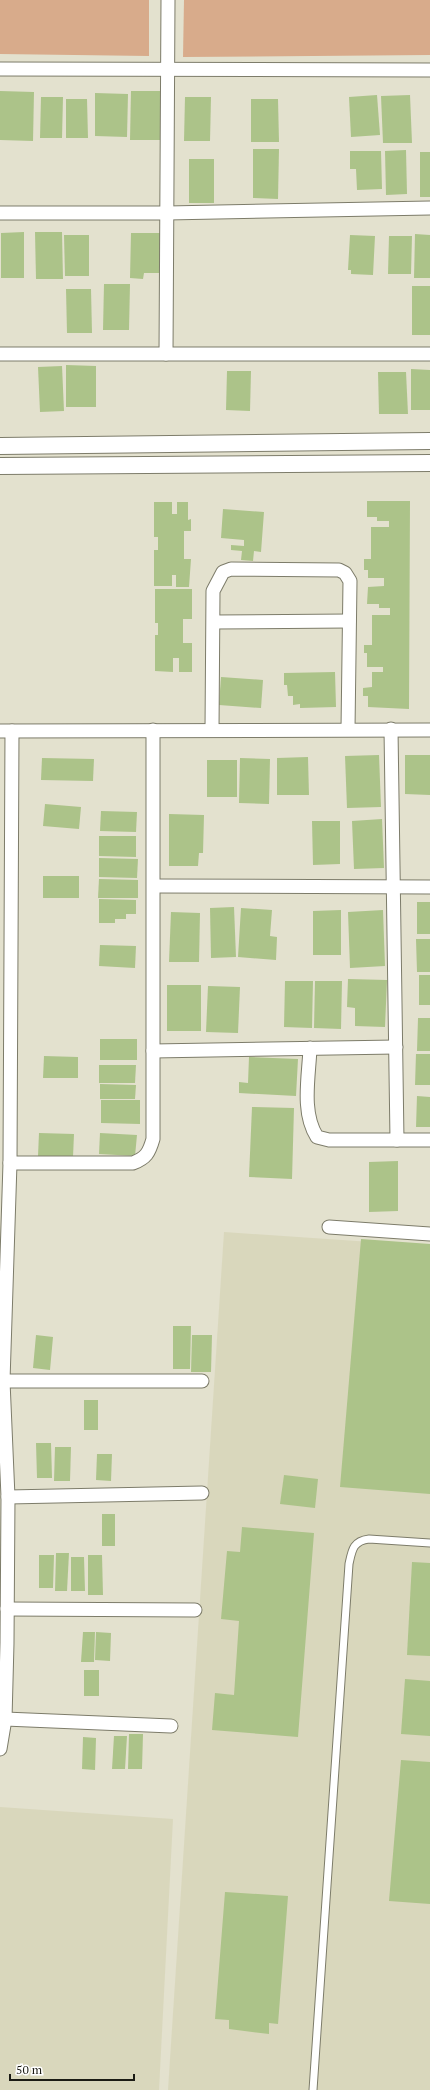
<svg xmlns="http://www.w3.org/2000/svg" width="430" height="2090" font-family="'PT Serif',serif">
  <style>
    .built { fill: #d9d7bc }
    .green { fill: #d8ab8b }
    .building { fill: #acc389 }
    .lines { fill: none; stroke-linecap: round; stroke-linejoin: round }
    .service-casing { stroke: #7d7c6a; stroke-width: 9 }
    .minor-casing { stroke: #7d7c6a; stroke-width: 15 }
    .tertiary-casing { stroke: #7d7c6a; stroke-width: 18 }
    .service { stroke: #fff; stroke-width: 7 }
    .minor { stroke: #fff; stroke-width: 13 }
    .tertiary { stroke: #fff; stroke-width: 16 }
  </style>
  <rect width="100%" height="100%" fill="#e3e1ce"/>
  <g class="built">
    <polygon points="224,1232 430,1246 430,2090 168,2090"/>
    <polygon points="0,1807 173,1819 159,2090 0,2090"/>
  </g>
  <g class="green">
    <polygon points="0,0 149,0 149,56 0,54"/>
    <polygon points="184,0 430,0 430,55 183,57"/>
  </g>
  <g class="building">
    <polygon points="0,91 34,92 33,141 0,140"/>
    <polygon points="131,91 162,91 162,140 130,140"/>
    <polygon points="95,93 128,94 127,137 95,136"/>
    <polygon points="377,95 380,135 351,137 349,97"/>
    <polygon points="410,95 412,143 383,143 381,96"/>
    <polygon points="41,97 63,97 62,138 40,138"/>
    <polygon points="185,97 211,97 210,141 184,141"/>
    <polygon points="66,99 87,99 88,138 66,138"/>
    <polygon points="251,99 278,99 279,142 251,142"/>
    <polygon points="253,149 279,149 278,199 253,198"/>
    <polygon points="406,150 407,194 386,195 385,151"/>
    <polygon points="350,151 381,151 382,189 357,190 356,169 350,169"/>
    <rect x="420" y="152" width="10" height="45"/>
    <rect x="189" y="159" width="25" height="44"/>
    <polygon points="24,232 24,278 1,278 1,233"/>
    <polygon points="35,232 62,232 63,279 36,279"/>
    <polygon points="131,233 167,233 166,273 144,273 143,279 130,278"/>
    <polygon points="415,234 430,235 430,278 414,278"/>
    <polygon points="64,235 89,235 89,276 65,276"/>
    <polygon points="350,235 375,236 373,275 351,274 351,270 348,270"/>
    <polygon points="389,236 412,236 411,274 388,274"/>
    <polygon points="104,284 130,284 129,330 103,330"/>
    <rect x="412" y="286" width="18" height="49"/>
    <polygon points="66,289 91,289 92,333 67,333"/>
    <polygon points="66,365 96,366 96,407 66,407"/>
    <polygon points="62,366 64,411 40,412 38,367"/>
    <polygon points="411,369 430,370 430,410 411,410"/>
    <polygon points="227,371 251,371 250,411 226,410"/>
    <polygon points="378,372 406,372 408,414 379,414"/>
    <polygon points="367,501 410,501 409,709 368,707 368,696 363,696 363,688 372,687 372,672 383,672 383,667 367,667 367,653 364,653 364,645 372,645 372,615 390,615 390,608 379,608 379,604 367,604 368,587 384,586 384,578 368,578 368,570 364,570 364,559 371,559 371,527 389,527 389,521 377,521 377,517 367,517"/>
    <polygon points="154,502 172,502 172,514 177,514 177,502 188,502 188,520 191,519 191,531 184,531 184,559 191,559 189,587 176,587 176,575 172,575 172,586 154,586 154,550 158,550 158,537 154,537"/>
    <polygon points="223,509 264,512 261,552 254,551 253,561 241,560 242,551 231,550 231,545 244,546 244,540 221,538"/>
    <polygon points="155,589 192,589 192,619 183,619 183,643 192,643 192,672 179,672 179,658 173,658 173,672 155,671 155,635 158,635 158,623 155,623"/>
    <polygon points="335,672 336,707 300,708 300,704 293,705 293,696 288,696 287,685 284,685 284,673"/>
    <polygon points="221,677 263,680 261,708 219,705"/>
    <polygon points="379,755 381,807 347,808 345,756"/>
    <polygon points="405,755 430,755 430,795 405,794"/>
    <polygon points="308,757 309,795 277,795 277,758"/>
    <polygon points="42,758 94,759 93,781 41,780"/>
    <polygon points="240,758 270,759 269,804 239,803"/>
    <rect x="207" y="760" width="30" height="37"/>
    <polygon points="45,804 81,807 79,829 43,826"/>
    <polygon points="101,811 137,812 136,832 100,831"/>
    <polygon points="169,814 204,815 203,853 199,853 198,866 169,866"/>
    <polygon points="382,819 384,868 354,869 352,821"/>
    <polygon points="312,821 340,821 340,864 313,865"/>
    <polygon points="99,836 136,836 136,857 99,856"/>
    <polygon points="99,858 138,859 137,878 99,877"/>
    <rect x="43" y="876" width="36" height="22"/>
    <polygon points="99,879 138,880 138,898 98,898"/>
    <polygon points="99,899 136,900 136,914 126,914 126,919 115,919 115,923 99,923"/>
    <rect x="417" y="902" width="13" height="32"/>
    <polygon points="234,907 236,957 211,958 210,908"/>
    <polygon points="241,908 272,910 270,936 277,937 276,960 238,957"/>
    <polygon points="341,910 341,955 313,955 313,911"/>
    <polygon points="383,910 385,966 350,968 348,912"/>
    <polygon points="171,912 200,913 199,962 169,962"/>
    <polygon points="416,939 430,939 430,972 417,972"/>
    <polygon points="100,945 136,946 135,968 99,966"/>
    <rect x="419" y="975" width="11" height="30"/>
    <polygon points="348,979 387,980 385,1027 355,1026 355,1008 347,1007"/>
    <polygon points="285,981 313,981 312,1028 284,1027"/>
    <polygon points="315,981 342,981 341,1029 314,1028"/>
    <rect x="167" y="985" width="34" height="46"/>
    <polygon points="208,986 240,987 238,1033 206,1032"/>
    <polygon points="418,1018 430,1018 430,1051 417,1051"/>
    <rect x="100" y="1039" width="37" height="21"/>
    <polygon points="416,1054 430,1054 430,1085 415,1085"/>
    <polygon points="44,1056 78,1057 78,1078 43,1078"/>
    <polygon points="249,1057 298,1059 296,1096 239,1093 239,1082 248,1083"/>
    <polygon points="99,1065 136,1065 135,1083 99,1083"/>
    <polygon points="100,1084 136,1085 135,1099 100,1099"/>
    <polygon points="417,1096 430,1097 430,1127 416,1127"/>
    <polygon points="101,1100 140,1100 140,1124 101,1123"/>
    <polygon points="252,1107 294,1108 292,1179 249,1177"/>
    <polygon points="39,1133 74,1134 73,1157 38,1156"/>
    <polygon points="100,1133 137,1135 135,1156 99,1154"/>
    <polygon points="398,1161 398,1211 369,1212 369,1162"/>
    <polygon points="361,1239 430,1244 430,1494 340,1487"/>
    <polygon points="173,1326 191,1326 190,1369 173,1369"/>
    <polygon points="36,1335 53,1337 50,1370 33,1368"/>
    <polygon points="192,1335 212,1335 211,1372 191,1372"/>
    <rect x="84" y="1400" width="14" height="30"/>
    <polygon points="36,1443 51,1443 52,1478 37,1478"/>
    <polygon points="55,1447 71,1447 70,1481 54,1481"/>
    <polygon points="97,1454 112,1454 111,1481 96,1480"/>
    <polygon points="284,1475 318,1479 315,1508 280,1504"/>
    <rect x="102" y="1514" width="13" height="32"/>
    <polygon points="242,1527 314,1533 298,1737 212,1730 215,1693 234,1695 239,1621 221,1619 227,1551 240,1552"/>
    <polygon points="56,1553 69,1553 67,1591 55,1591"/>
    <polygon points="39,1555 54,1555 53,1588 39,1588"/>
    <polygon points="88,1555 102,1555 103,1595 88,1595"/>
    <polygon points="71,1557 84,1557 85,1591 71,1591"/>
    <polygon points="412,1562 430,1563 430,1656 407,1655"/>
    <polygon points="83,1632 95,1632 94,1662 81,1662"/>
    <polygon points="96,1632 111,1633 110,1661 95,1660"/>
    <rect x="84" y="1670" width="15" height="26"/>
    <polygon points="405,1679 430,1681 430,1736 401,1734"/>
    <polygon points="129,1734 143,1734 142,1769 128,1769"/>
    <polygon points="114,1736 127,1736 125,1769 112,1769"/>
    <polygon points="83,1737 96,1738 95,1770 82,1769"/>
    <polygon points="401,1760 430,1762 430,1904 389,1901"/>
    <polygon points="225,1892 288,1896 278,2024 269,2023 269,2034 229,2029 229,2020 215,2019"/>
  </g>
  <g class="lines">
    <defs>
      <path id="service" d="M313,2090L349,1564C352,1550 353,1541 369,1539L430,1543"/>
      <g id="minor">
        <polyline points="0,69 430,70"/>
        <polyline points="0,213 167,213 430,208"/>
        <polyline points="0,354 430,354"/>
        <polyline points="166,354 168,0"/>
        <polyline points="214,622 349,621"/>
        <polyline points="391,729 397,1140"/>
        <polyline points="212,730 213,591 223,572 231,569 339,570 345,573 350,581 348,729"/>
        <polyline points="0,731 430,730"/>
        <polyline points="154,886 430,887"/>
        <path d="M310,1048C309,1076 301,1112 317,1137L329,1140H430"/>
        <polyline points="153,1051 396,1047"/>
        <path d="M10,1163H133C146,1158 149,1153 153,1139V730"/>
        <polyline points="329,1227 430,1234"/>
        <polyline points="3,1381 202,1381"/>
        <polyline points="8,1497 202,1493"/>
        <polyline points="7,1609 195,1610"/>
        <polyline points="5,1719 171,1726"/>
        <polyline points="0,1749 5,1719 7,1643 8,1497 3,1381 10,1163 12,731"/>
      </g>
      <g id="tertiary">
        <polyline points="0,446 430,441"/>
        <polyline points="0,466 430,463"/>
      </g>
    </defs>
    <use href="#service" class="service-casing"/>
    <use href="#minor" class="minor-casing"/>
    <use href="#tertiary" class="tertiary-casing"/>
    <use href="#service" class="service"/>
    <use href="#minor" class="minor"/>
    <use href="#tertiary" class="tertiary"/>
  </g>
  <path d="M10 2074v6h124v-6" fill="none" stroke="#1b1b14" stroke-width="2"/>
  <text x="16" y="2074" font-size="12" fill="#1b1b14" stroke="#ffffff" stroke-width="3" paint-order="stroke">50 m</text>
</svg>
